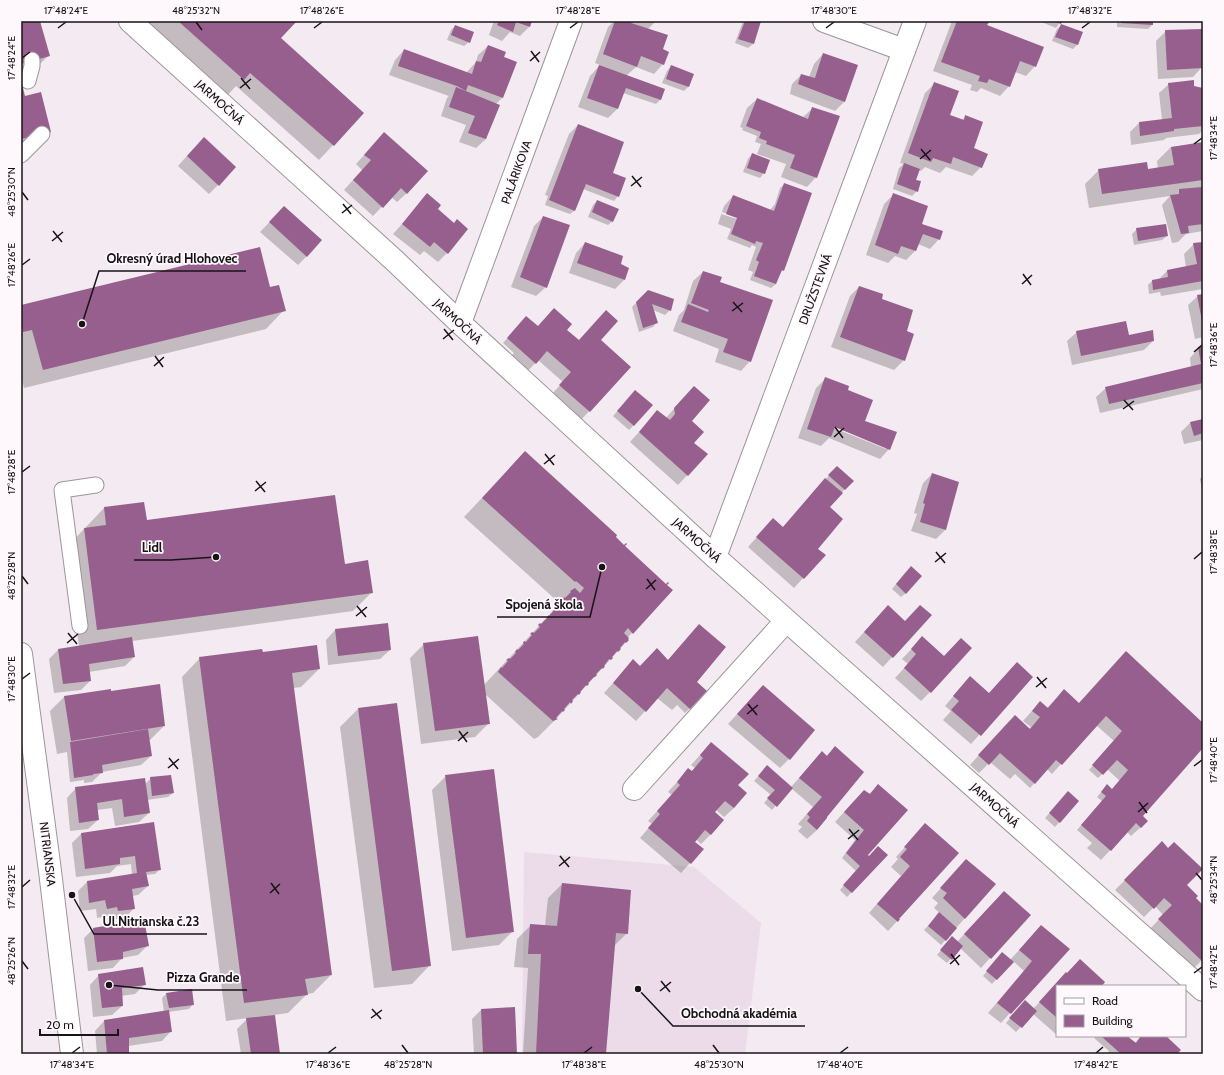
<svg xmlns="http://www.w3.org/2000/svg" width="1224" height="1075" font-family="Cabin,sans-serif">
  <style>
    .built { fill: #ecdce9 }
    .shadow { fill: #0003; fill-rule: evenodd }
    .building { fill: #965f8d }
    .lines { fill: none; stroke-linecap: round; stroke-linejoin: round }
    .lane-casing { stroke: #9d949b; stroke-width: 17 }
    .street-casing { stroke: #9d949b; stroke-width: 24 }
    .secondary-casing { stroke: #9d949b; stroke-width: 24 }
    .lane { stroke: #fff; stroke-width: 15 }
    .street { stroke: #fff; stroke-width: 22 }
    .secondary { stroke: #fff; stroke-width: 22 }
    .ticks { fill: none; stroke: #171416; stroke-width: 1.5 }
    .labels { text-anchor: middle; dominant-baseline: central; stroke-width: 3.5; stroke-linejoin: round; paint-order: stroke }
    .street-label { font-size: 12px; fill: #171416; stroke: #fef8fd }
    .leader { fill: none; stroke: #171416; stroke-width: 1.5 }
    .callout-dot { fill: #171416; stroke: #fef8fd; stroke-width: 1.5 }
    .callout-label { font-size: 13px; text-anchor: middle; font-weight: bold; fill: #171416; stroke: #fef8fd; stroke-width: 3.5; stroke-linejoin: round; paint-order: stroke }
    .neatline { fill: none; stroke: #171416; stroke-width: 1.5 }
    .ticks-label { font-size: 10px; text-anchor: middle; fill: #171416 }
  </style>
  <rect width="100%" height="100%" fill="#f4eaf1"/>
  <polygon class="built" points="524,852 694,867 761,923 745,1054 522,1054"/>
  <g class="shadow">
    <polygon points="25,21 39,21 48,56 34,70 21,73 21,22"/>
    <polygon points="140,21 296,21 277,42 363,113 319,160 236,86 225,98"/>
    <polygon points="494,21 531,21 529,27 520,36 510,32 502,41 489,35"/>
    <polygon points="614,21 656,21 647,30 661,50 663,64 654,74 636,67 626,76 664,89 660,100 656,104 623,93 617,109 608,118 578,107 590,76 600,65 595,63 608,27"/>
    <polygon points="743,21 760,21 753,44 748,48 735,43"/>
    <polygon points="952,21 987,21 986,26 1035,66 1026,76 1015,72 1009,86 1000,96 981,88 977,92 970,90 972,85 933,71"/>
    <polygon points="1039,21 1061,21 1056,28"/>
    <polygon points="1117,21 1152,21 1152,25 1148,29 1117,27"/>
    <polygon points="1062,25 1077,45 1073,49 1052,41 1057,29"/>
    <polygon points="455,26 469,42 464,46 447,40 451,30"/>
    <polygon points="1166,31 1202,67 1193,77 1158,79 1156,41"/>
    <polygon points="488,46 502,58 515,63 502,98 496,104 486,139 476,148 459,142 466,125 441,116 447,98 449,96 389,75 395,60 404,50 466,73 476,62 478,55"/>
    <polygon points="823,54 857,65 844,102 835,111 790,94 792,84 801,75 809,77 814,64"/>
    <polygon points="671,66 693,74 688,87 684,91 662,83 667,71"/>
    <polygon points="21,83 24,97 45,136 21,142"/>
    <polygon points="935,83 949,115 962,120 965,117 973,149 981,167 972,176 946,167 940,173 925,167 921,171 919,170 915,180 917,191 912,196 893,189 899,168 904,164 900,163 925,93"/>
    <polygon points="1169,84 1203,89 1203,130 1199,134 1166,138 1164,140 1131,145 1130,132 1139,123 1162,120 1159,93"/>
    <polygon points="757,99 803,117 813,108 816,177 807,187 781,177 786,164 757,154 761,144 755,142 757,136 742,130 743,128 740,127 747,108"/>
    <polygon points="578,125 611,173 618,196 614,201 583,189 575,210 570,214 545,205 548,196 545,195 569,134"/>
    <polygon points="384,133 407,193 397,202 391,197 373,216 344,190 362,170 356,164"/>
    <polygon points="1203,143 1203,231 1186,234 1178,242 1172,243 1162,205 1170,196 1089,208 1085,184 1099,170 1147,170 1158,169 1157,161 1171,147"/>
    <polygon points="194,148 218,185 209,194 178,166"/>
    <polygon points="752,154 764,173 760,178 743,172 748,159"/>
    <path d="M785,184L810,193L783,270L780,273L776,284L771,288L750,280L753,272L748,270L756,247L752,245L750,248L727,239L731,229L718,224L724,206L733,196L770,210L775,204L780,188ZM722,212L739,218L737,219L721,214Z"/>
    <polygon points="428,195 436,210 454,224 447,253 438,262 424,251 420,255 393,234"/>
    <polygon points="893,195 920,224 939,239 930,249 918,244 916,250 906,260 895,256 888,263 866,255 884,204"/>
    <polygon points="597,201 613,221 608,225 588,217 593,205"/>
    <polygon points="284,207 307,256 298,265 260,232"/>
    <polygon points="543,217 546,287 536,296 511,287 534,226"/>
    <polygon points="1137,229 1167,236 1162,240 1134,245 1132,234"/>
    <polygon points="585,243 619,265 624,280 615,289 569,273 576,253"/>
    <polygon points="1203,243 1203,289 1161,296 1160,292 1149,294 1148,285 1152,281 1158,280 1167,271 1186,267 1184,254 1194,244"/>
    <polygon points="703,272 719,282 750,361 741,371 715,362 719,349 673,331 679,315 684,310 693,281"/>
    <polygon points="859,287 880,299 906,332 904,360 894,370 831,347 850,296"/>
    <polygon points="648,291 670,310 665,315 653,310 657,322 653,327 639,332 632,307"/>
    <polygon points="1203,295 1203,337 1195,339 1188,305 1198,296"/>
    <polygon points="21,306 284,310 266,329 24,388 21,375"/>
    <polygon points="522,321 537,327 566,330 579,341 600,340 630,367 580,421 551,395 563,382 538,360 526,373 509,358 514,353 503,343"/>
    <polygon points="1077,332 1128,336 1153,341 1144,350 1072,365 1067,341"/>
    <polygon points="1203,347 1203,389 1100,413 1096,397 1106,388 1191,368 1190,358 1199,348"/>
    <path d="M826,378L846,391L864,422L889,449L880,459L829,438L821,446L798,438L816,388ZM830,425L886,447V449L829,426Z"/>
    <polygon points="631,396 634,425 629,430 613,416"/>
    <polygon points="684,397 690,421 693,443 707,454 678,485 630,442 657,412 666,418"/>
    <polygon points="1203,420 1203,440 1184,444 1181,432 1190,423"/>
    <polygon points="525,452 614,537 632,633 627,638 628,640 556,719 538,737 534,739 485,694 489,723 475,737 421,744 410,658 424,644 484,685 561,602 557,598 556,600 464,517"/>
    <polygon points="833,471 852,481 829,507 817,549 824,555 794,588 748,547 764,529 783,527"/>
    <polygon points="932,474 945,530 936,539 911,531 917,514 914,513 923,483"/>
    <polygon points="1203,475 1203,490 1202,490 1200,479"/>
    <polygon points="143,503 146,521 344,565 371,593 353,611 132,641 134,657 125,666 89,672 90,681 81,690 54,693 49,659 58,650 79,646 66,548 84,529 86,529 86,527 104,508"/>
    <polygon points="906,572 906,593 901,597 892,589"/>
    <polygon points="888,606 912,635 883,667 855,642"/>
    <polygon points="387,624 390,650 380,659 328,665 326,640 335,630"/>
    <polygon points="699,625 690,708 685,713 677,705 672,710 657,698 636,721 604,693 633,661 640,667 667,661"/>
    <polygon points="922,638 930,692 921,701 895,678 908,664 902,659"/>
    <polygon points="262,653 319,669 301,687 293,688 331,975 313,993 307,994 288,1013 274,1015 279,1054 241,1054 237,1029 248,1018 226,1021 182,677 200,658"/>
    <polygon points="1017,663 1006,705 971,744 943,720 951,711 945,706 961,687 989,694"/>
    <polygon points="763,686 789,759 780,768 728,724"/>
    <polygon points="1064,691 1079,705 1203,723 1203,747 1141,816 1141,827 1131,836 1127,832 1101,860 1087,848 1092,843 1077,830 1102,801 1097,797 1103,790 1112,790 1120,781 1107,769 1098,778 1089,770 1114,741 1096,725 1052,774 1047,769 1030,788 1015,774 1010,779 990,762 979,773 970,765 1006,725 1029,729 1031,727 1023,721 1031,712 1040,702 1047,708"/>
    <polygon points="110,692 164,726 150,740 148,740 151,756 141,765 102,772 92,782 84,783 84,780 70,782 67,752 57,754 50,711 64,697"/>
    <polygon points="358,709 430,965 412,984 374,988 340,727"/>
    <polygon points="711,743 737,785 734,808 724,817 716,810 714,813 711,834 701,844 696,839 694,842 690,863 681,873 640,838 652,824 648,821 672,795 668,792 688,770 691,772 695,768 691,765"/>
    <polygon points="835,748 817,830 807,839 798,831 802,827 798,824 813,807 791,788 772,810 764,803 771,795 754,781 763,771 791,787 822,752 826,756"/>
    <polygon points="446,776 513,931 499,945 452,951 432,790"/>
    <polygon points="151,778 173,793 168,797 147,800 149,813 139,822 115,826 112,808 97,810 98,820 88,829 70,831 67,798 76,788 145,784"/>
    <polygon points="878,786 867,855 869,857 886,855 847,897 840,890 856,871 842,858 855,840 835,822 855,800 869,794"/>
    <polygon points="1064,797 1078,801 1055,827 1045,818"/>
    <polygon points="153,824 160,869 155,874 146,875 148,886 138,895 132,896 134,908 125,918 108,920 108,916 97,918 96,909 80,911 78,891 87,882 132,875 131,864 117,866 110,873 76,877 72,843 81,834"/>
    <polygon points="925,825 898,919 899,919 888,931 869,913 901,876 891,867 898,859 896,857"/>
    <polygon points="1162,843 1194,898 1203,907 1203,959 1192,970 1150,929 1163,915 1155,906 1144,917 1115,890"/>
    <polygon points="957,870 965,918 941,945 924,930 940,913 934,908 938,903 932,898"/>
    <polygon points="562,884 627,933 614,946 605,1054 523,1054 528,968 514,967 517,939 531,925 545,926 548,898"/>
    <polygon points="995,901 990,958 981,968 960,948 947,963 937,955 948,942 957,942"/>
    <polygon points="1041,926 1068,949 1001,1023 988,1013 1024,971 1013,961 992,984 983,976 998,958 1010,960"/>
    <polygon points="93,929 148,945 138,955 122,958 113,968 88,971 84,938"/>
    <polygon points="99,975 145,984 135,994 121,996 122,1006 112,1015 93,1017 90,985"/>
    <polygon points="1057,983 1100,986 1057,986 1057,1035 1033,1014 1016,1032 1006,1023 1021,1006 1033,1009"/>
    <polygon points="166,994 193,1004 189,1009 168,1012 171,1031 162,1041 128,1046 128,1054 97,1054 95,1031 104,1021 164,1012 162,998"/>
    <polygon points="481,1010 516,1054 474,1054 472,1019"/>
    <polygon points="1096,1036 1126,1036 1134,1044 1141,1036 1164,1036 1176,1054 1107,1054 1109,1051 1094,1038"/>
  </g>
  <g class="building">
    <polygon points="21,21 40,21 50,56 21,64"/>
    <polygon points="178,21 297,21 281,38 364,113 334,146 250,73 244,80"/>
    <polygon points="499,21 532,21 530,27 516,22 513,32 497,25"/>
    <polygon points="615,21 629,21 632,22 631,23 668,35 663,49 669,52 664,65 641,56 637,67 603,54"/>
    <polygon points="745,21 761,21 754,44 738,39"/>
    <polygon points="957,21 990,21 987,25 1044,47 1036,67 1020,61 1010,87 989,79 987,83 978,81 980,76 941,62"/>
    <polygon points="1054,21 1062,21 1061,24 1083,32 1078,45 1055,37 1061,24"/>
    <polygon points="1121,21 1153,21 1153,25 1121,23"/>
    <polygon points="455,25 474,32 470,43 451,35"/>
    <polygon points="1202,29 1203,68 1167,70 1165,30"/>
    <polygon points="488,45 506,52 504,57 517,62 503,98 468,85 466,91 457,86 398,66 404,49 472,74 476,61 481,62"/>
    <polygon points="823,53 858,65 845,102 798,84 801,74 815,78"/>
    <polygon points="599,65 665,89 661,100 626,88 618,109 587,98"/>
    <polygon points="671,65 694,74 689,87 666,79"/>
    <polygon points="21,80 25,96 41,92 51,132 21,139"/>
    <polygon points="1194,80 1194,86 1203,88 1203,126 1174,129 1174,131 1140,136 1139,122 1172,118 1168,83"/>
    <polygon points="934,82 959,91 950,115 964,120 965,115 983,122 974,148 988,154 982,168 953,157 951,164 933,158 931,162 908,153"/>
    <polygon points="456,87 500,105 486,139 468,133 475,116 449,107"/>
    <polygon points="757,98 808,119 812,107 840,116 817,178 790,168 795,155 766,144 767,141 759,138 761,132 746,126"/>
    <polygon points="578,124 624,142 613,173 626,178 619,197 586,184 575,211 549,200"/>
    <polygon points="384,132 428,171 407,194 401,188 383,208 353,180 371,160 364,155"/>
    <polygon points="204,137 236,167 219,186 187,156"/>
    <polygon points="1203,142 1203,180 1102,194 1098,169 1147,162 1148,169 1174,165 1171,147"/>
    <polygon points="752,153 770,160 765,174 747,168"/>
    <polygon points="904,163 920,169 916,180 921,181 918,192 897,184"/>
    <polygon points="784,183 812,193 784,271 782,270 776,284 754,276 759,262 756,260 763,243 756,241 755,244 731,234 737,218 726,214 733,195 774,211"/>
    <polygon points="1203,187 1203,224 1188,226 1189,233 1181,234 1170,195 1179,194 1179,189"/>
    <polygon points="427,193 441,205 438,209 454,223 457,219 468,229 448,254 434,242 430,247 402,224"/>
    <polygon points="893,193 928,206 922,224 943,231 940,240 923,234 916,251 901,246 898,254 875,245"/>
    <polygon points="597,200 619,209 613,222 592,212"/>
    <polygon points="284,206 322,240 307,257 269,222"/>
    <polygon points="543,216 570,225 547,288 520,277"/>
    <polygon points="1166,224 1168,236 1138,241 1136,228"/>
    <polygon points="585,242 623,256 621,264 629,268 625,280 577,263"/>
    <polygon points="1203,242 1203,281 1153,290 1152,280 1168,277 1167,270 1197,264 1193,243"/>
    <polygon points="260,247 270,287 279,285 286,311 43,370 32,330 23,332 21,322 21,305"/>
    <polygon points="703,271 722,277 720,282 773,300 751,362 723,352 728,339 681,322 688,304 708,312 709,310 691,303"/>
    <polygon points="859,286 883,294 882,299 913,310 907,331 914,334 905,361 840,337"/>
    <polygon points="648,290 674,299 671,311 652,304 658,323 643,328 636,302"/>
    <polygon points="1203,294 1203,321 1202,321 1197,295"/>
    <polygon points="554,308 572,324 567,330 579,340 606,310 618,321 601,340 631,367 590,412 559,385 571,372 547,351 536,364 507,338 526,316 538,326"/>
    <polygon points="1126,321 1129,335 1153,330 1154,341 1081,356 1076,331"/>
    <polygon points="1203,346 1203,383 1109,404 1105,387 1201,364 1198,347"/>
    <polygon points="825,377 849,386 848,390 873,400 865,421 897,432 890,450 835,427 831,437 807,429"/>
    <polygon points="694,386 710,400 692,421 704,432 694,443 708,454 688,476 639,432 657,410 670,420 675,414 674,408"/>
    <polygon points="635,390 653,405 634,426 617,411"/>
    <polygon points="1203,419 1203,433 1194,436 1190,422"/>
    <polygon points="525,451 617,535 616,537 624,545 626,543 627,544 625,546 666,584 668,582 669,583 667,585 673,590 633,634 628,628 624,633 629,638 628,639 629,640 626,643 625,642 620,648 621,649 618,652 617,651 612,657 613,658 611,660 609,659 604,666 605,666 603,669 602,668 596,674 597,675 595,677 594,677 588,683 589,684 587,686 586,685 580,692 581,692 579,695 578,694 572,700 573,701 571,704 570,702 564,709 565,710 563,712 562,711 556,718 558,719 553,721 498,672 501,667 502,668 508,661 506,660 509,658 510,659 516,653 515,652 517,649 518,650 524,644 523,643 524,641 526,642 532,635 530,634 532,632 534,633 540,627 538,625 540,623 541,624 547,618 547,617 549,615 549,616 555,609 554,608 556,606 557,607 564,601 562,600 564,597 565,598 571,592 570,591 575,588 580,593 584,588 576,581 575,582 482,498"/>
    <polygon points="837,466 854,481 845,490 828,475"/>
    <polygon points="932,473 959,482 946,530 920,522 925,504 923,503"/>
    <polygon points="825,478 843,493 830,507 843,519 818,549 826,555 804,579 756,537 773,518 783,527"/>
    <polygon points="335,495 345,564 368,560 373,593 97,630 84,528 106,525 104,507 144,502 147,520"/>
    <polygon points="911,566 922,576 906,594 896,584"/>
    <polygon points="888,605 905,621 920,605 932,615 893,658 864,632"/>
    <polygon points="388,623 391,650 338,656 335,629"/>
    <polygon points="699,624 726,647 697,682 707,691 690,709 667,688 646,712 613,683 633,659 640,666 657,648 668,660"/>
    <polygon points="478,636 490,724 435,731 423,643"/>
    <polygon points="922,636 944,656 961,638 972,648 931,693 904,668 916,654 911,649"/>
    <polygon points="132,637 135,657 89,664 91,681 63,684 58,649"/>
    <polygon points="317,645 320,669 292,673 332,975 305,979 308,995 244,1003 199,657 262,649 263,652"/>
    <polygon points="1126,651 1203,723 1203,748 1143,816 1148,821 1141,828 1136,823 1111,851 1081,825 1106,796 1101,792 1107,784 1112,789 1128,770 1117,760 1103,775 1092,765 1122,731 1106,716 1062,765 1056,760 1035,784 1000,753 989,765 978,755 1015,715 1030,729 1040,717 1032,711 1040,701 1048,708 1064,689 1079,703"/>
    <polygon points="1017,662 1033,677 981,736 951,710 959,701 953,696 970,676 989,693"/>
    <polygon points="160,684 165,726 71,741 64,696 111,689 111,691"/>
    <polygon points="763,685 815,730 790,760 737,714"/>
    <polygon points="397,703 431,966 392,971 358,708"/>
    <polygon points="148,729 152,756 102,765 103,773 93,774 93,775 74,778 70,742"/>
    <polygon points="711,742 749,774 738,785 747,793 734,808 725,801 715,812 724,820 711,835 705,830 695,842 704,849 691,864 648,828 660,814 657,811 680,785 677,782 688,768 692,771 703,758 700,755"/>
    <polygon points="835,746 864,772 827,817 827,818 817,830 807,821 810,817 807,814 822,797 799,778 822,751 827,756"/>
    <polygon points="767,765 793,788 777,807 767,798 775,790 758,776"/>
    <polygon points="494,769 514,932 466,938 445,775"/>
    <polygon points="171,775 174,793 152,796 150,777"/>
    <polygon points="145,778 150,813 124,817 122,799 97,803 99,820 79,823 75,787"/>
    <polygon points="878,784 908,810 868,855 869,856 878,846 888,855 852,893 843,885 860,866 846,853 864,830 844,812 864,790 870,794"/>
    <polygon points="1068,791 1079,801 1060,823 1049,813"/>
    <polygon points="154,822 161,870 146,872 149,886 132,889 135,909 118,911 117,907 107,909 105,900 89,903 87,881 137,873 135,856 120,858 120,864 85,869 81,833"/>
    <polygon points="925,823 959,853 899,919 900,919 898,922 877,904 910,866 900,857 907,849 904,847"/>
    <polygon points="1162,841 1168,848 1174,842 1203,869 1187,885 1198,896 1196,898 1203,905 1203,960 1202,961 1158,919 1172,905 1164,898 1154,909 1124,880"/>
    <polygon points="966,859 996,884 965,919 943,898 947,893 940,888"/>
    <polygon points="562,883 631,890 628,934 616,933 606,1054 536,1054 541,954 528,954 530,924 557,926"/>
    <polygon points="1004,891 1031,915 991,959 964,934"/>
    <polygon points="939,912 957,928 946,941 928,926"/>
    <polygon points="144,919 149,946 123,952 123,959 97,962 93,928"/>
    <polygon points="1041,925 1070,949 1011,1014 997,1003 1032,961 1019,950"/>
    <polygon points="952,936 963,946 952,960 940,950"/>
    <polygon points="1002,952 1014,962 997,980 986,971"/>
    <polygon points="1080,959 1105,982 1102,986 1057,986 1057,1018 1039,1002 1066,972 1067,973"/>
    <polygon points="143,967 146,985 122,988 123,1006 102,1008 98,974"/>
    <polygon points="192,989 194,1005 169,1008 166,993"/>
    <polygon points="1025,1000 1037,1011 1022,1028 1009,1018"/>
    <polygon points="515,1007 517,1054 483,1054 481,1009"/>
    <polygon points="169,1010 172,1032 129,1038 129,1054 107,1054 104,1020"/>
    <polygon points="275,1015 280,1054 251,1054 246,1018"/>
    <polygon points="1101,1036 1127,1036 1136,1043 1141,1036 1166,1036 1181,1050 1177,1054 1121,1054"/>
  </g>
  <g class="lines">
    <defs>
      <g id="lane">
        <polyline points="28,81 32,66 32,60"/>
        <polyline points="21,155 42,134"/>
        <polyline points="80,626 62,490 96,485"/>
      </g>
      <g id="street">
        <polyline points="130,21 395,261 460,323 715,557 1203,990"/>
        <polyline points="824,21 904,50"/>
        <polyline points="460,323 571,21"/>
        <polyline points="715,557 915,21"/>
        <polyline points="634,789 786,621"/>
      </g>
      <polyline id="secondary" points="21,654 50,871 72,1054"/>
    </defs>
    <use href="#lane" class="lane-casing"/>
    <use href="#street" class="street-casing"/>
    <use href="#secondary" class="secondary-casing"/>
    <use href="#lane" class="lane"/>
    <use href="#street" class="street"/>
    <use href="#secondary" class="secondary"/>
  </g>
  <path class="ticks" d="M196,22L202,30M58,28L66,22M314,28L322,22M570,28L578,22M826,28L834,22M1082,28L1090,22M531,51L539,62M22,58L30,52M530,61L540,52M241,78L250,89M240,88L251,79M1194,144L1202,138M921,149L930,160M920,159L931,150M632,176L641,187M631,186L642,177M22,192L28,200M343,204L351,214M342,213L352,205M53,231L62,242M52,241L63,232M22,265L30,259M1023,274L1031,285M1022,284L1032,275M733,302L742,312M732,311L743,303M444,329L453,340M443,339L454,330M1194,352L1202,345M155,356L163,367M154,366L164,357M1124,400L1133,410M1123,409L1134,401M835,427L843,438M834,437L844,428M545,454L554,465M544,464L555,455M22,472L30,466M256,481L265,492M255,491L266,482M936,552L945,563M1194,559L1202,552M935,562L946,553M22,576L28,584M647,579L655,590M646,589L656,580M357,606L366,617M356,616L367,607M68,633L77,644M67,643L78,634M1037,677L1046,688M22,679L30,673M1036,687L1047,678M748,704L757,715M747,714L758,705M459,731L467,742M458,741L468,732M169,758L178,769M1194,766L1202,760M168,768L179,759M1139,802L1147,813M1138,812L1148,803M849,829L858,840M848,839L859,830M560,856L569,867M559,866L570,857M1196,873L1202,880M271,883L279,894M22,887L30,880M270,893L280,884M951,954L959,965M22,961L28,969M950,964L960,955M1194,973L1202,967M661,981L670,992M660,991L671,982M372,1009L381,1019M371,1018L382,1010M402,1045L408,1053M713,1045L719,1053M72,1053L80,1047M328,1053L336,1047M584,1053L592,1047M840,1053L848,1047M1096,1053L1103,1047"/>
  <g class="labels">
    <g class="street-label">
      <text transform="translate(220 102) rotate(42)">JARMOČNÁ</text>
      <text transform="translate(516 172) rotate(-70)">PALÁRIKOVA</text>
      <text transform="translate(815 289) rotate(-70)">DRUŽSTEVNÁ</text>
      <text transform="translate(458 321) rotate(43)">JARMOČNÁ</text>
      <text transform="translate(697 540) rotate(42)">JARMOČNÁ</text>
      <text transform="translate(995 805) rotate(42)">JARMOČNÁ</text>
      <text transform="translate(48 854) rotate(83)">NITRIANSKA</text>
    </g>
  </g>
  <path class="leader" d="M82 324L99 271H246M216 557L171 560H134M602 567L590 617H497M72 895L94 934H207M109 985L158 990H247M638 989L673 1026H805"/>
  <g class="callout-dot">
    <circle cx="82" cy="324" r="4"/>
    <circle cx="216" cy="557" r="4"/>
    <circle cx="602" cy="567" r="4"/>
    <circle cx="72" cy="895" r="4"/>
    <circle cx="109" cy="985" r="4"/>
    <circle cx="638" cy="989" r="4"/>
  </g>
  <g class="callout-label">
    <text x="172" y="263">Okresný úrad Hlohovec</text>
    <text x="152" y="552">Lidl</text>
    <text x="544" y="609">Spojená škola</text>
    <text x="151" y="926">Ul.Nitrianska č.23</text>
    <text x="203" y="982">Pizza Grande</text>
    <text x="739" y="1018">Obchodná akadémia</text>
  </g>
  <rect width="1224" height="1075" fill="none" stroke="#fef8fd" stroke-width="44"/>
  <rect x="1056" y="985" width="130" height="52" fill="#fef8fd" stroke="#a29da1"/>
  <rect x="1064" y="998" width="20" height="6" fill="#ffffff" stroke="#a29da1"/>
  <text x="1092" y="1005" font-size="12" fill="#171416">Road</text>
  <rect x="1064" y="1015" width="20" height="12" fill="#965f8d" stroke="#a29da1"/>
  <text x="1092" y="1025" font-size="12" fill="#171416">Building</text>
  <path d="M40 1029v6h78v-6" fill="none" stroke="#171416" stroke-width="2"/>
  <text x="46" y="1029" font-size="12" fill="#171416" stroke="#fef8fd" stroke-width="3" paint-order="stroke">20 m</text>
  <rect x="22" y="22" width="1180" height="1031" class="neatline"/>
  <g class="ticks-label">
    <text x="66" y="14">17°48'24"E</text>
    <text x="196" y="14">48°25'32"N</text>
    <text x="322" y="14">17°48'26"E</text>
    <text x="578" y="14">17°48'28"E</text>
    <text x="834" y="14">17°48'30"E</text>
    <text x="1090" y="14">17°48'32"E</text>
    <text transform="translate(11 58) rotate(-90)" y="4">17°48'24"E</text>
    <text transform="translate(1213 138) rotate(-90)" y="4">17°48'34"E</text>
    <text transform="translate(11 192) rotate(-90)" y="4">48°25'30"N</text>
    <text transform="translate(11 265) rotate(-90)" y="4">17°48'26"E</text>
    <text transform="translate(1213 345) rotate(-90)" y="4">17°48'36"E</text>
    <text transform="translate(11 472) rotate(-90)" y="4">17°48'28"E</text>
    <text transform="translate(1213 552) rotate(-90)" y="4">17°48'38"E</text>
    <text transform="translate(11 576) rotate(-90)" y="4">48°25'28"N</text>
    <text transform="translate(11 679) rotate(-90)" y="4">17°48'30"E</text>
    <text transform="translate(1213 760) rotate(-90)" y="4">17°48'40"E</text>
    <text transform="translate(1213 880) rotate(-90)" y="4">48°25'34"N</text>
    <text transform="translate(11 887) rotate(-90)" y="4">17°48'32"E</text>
    <text transform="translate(11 961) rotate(-90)" y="4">48°25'26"N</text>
    <text transform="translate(1213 967) rotate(-90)" y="4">17°48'42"E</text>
    <text x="72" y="1068">17°48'34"E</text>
    <text x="328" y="1068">17°48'36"E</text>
    <text x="408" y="1068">48°25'28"N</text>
    <text x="584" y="1068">17°48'38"E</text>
    <text x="719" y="1068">48°25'30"N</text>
    <text x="840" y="1068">17°48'40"E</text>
    <text x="1096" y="1068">17°48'42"E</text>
  </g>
</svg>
